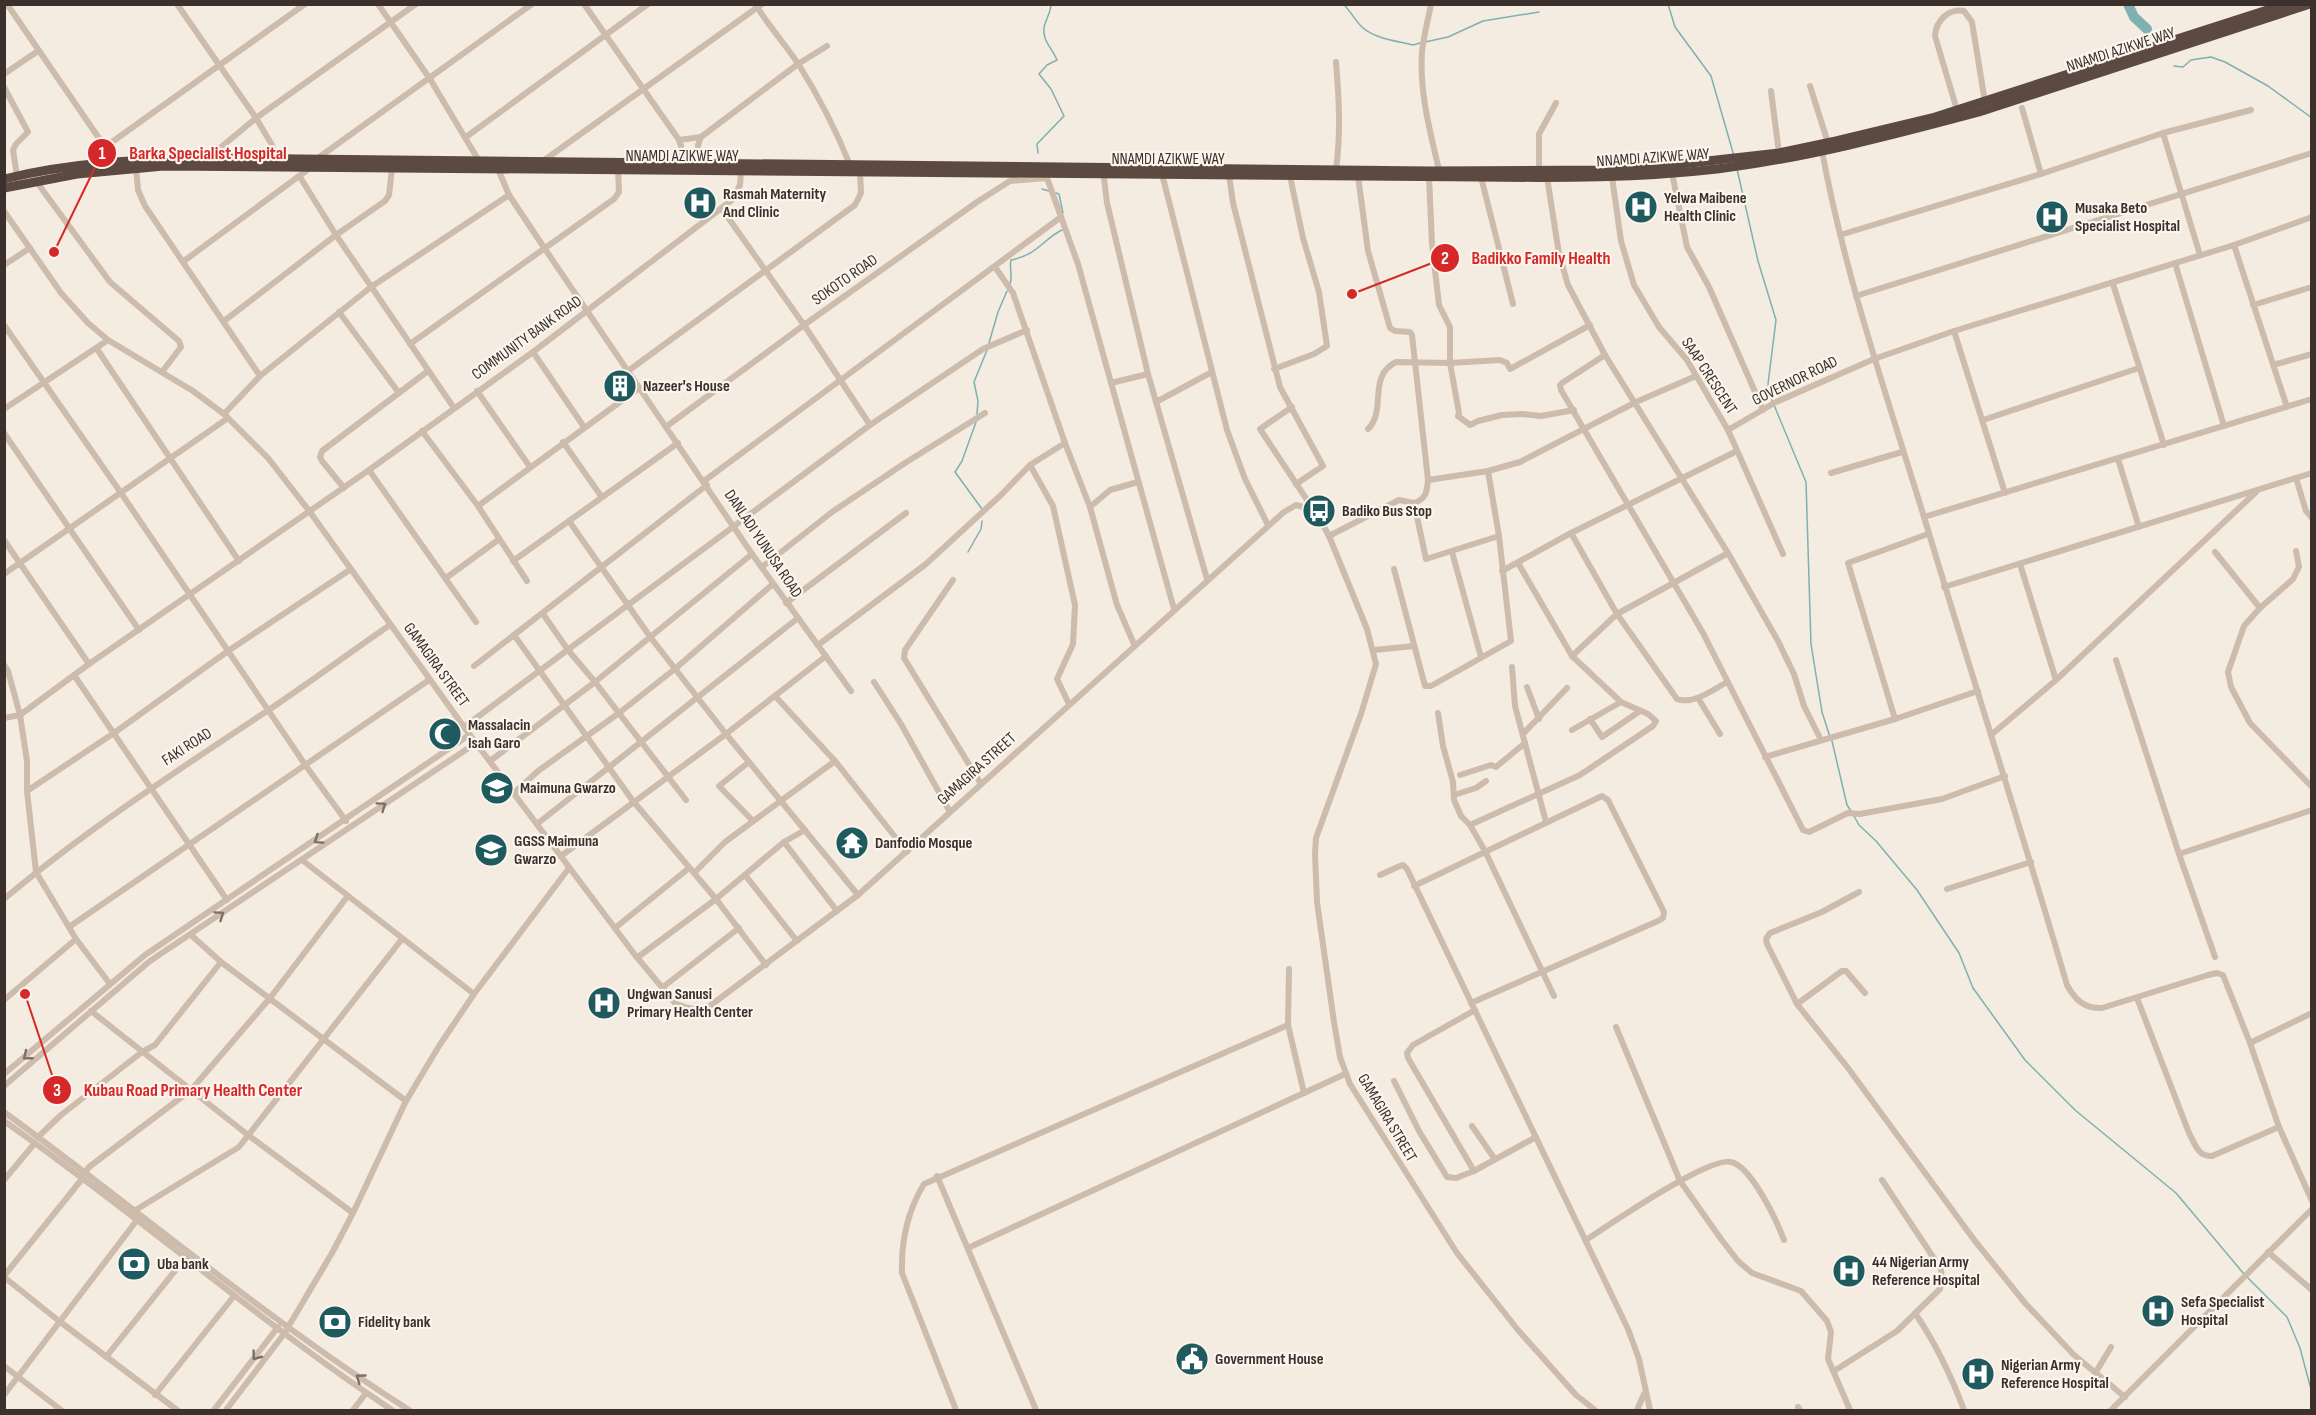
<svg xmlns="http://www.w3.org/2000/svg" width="2316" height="1415" font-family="'Sofia Sans Condensed',sans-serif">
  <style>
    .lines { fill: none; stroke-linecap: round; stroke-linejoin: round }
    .stream { stroke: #7fb0b2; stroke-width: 1.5 }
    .river { stroke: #7fb0b2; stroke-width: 10 }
    .minor { stroke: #cdbbac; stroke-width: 6 }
    .highway { stroke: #5c4a42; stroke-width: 9 }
    .oneway { stroke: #7d6f65 }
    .labels { text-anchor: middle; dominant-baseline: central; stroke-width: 4.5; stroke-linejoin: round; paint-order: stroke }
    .street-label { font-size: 16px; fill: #3b302b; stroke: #fbf5ee }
    .poi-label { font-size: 16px; font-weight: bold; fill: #3b302b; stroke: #fbf5ee; text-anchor: start }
    .leader { fill: none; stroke: #d62828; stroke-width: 2 }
    .callout-dot { fill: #d62828; stroke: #fbf5ee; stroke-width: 2 }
    .mark-label { font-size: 18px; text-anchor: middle; font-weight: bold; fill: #fff }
    .callout-label { font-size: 18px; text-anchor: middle; font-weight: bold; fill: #d62828; stroke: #fbf5ee; stroke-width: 4.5; stroke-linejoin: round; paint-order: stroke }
  </style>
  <rect width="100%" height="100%" fill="#f4ebe1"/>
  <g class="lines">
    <g class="stream">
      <path d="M1343,4C1351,11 1355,21 1362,27C1375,39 1397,41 1413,45L1420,43"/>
      <polyline points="1668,4 1675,27 1711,76 1734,156"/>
      <polyline points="1425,42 1448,37 1483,21 1539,12"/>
      <polyline points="2174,66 2183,67 2191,60 2211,57 2225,62 2268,86 2312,118"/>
      <path d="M1038,153L1037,144L1064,116L1051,89L1039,74L1047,65L1057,60C1053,49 1042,41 1044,28C1045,20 1051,13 1051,4"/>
      <polyline points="1737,169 1758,261 1776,320 1768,384 1772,401"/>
      <polyline points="1042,189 1049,191"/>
      <polyline points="1056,193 1059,194 1063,213"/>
      <path d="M1010,284C1013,275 1009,269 1011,260C1040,254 1042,239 1064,229"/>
      <polyline points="989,343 998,312 1007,291"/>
      <polyline points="1774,405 1806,482 1811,644 1822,712 1830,737"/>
      <polyline points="977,414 978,401 974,382 987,350"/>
      <polyline points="976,422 962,461 955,472 982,509"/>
      <polyline points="968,552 981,529 982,521"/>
      <polyline points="1832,741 1847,805 1851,811"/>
      <polyline points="1854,816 1859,825 1876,841 1917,890 1959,953 1973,988 2025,1060 2075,1110 2176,1193 2244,1274"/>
      <polyline points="2247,1277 2287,1317 2300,1348 2312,1393"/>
    </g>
    <polyline class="river" points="2128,4 2134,17 2147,29"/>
    <g class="minor">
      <polyline points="7,4 105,147"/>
      <polyline points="177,4 256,118 272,145 276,160"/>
      <polyline points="378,4 430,79 479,161"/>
      <polyline points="584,4 679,140 681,146 682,163"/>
      <path d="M755,4C768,25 785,44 799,65C819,97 836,130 850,165"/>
      <path d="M1431,4C1428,20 1424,35 1422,51C1419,91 1430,131 1439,170"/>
      <polyline points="4,74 38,51"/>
      <polyline points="1810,86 1828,143"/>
      <polyline points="4,87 28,132 16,144 13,150 17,176"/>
      <polyline points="1771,91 1779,153"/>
      <polyline points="2022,108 2041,174"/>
      <path d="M1957,110L1935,36C1936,20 1949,8 1964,11L1972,22L1985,102"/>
      <polyline points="2163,133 2200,255"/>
      <polyline points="466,137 648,4"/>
      <polyline points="679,140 701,137"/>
      <path d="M1822,151C1845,276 1887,396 1924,517C1971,673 2021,828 2067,985C2075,1000 2085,1009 2102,1008L2208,975L2217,973L2223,975L2250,1043L2279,1127L2312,1201"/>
      <polyline points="214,158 220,148 256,118 416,4"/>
      <polyline points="318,158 532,4"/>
      <polyline points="543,161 762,4"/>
      <polyline points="109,162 105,147 305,4"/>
      <polyline points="699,166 698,145 701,137 798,64 827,46"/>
      <polyline points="136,167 138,190 145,206 260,376"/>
      <polyline points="498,169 509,195 545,249 752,554 851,691"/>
      <path d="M1336,169C1341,133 1339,98 1336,62"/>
      <polyline points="1103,170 1107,203 1148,374 1207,579"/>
      <polyline points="1539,170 1539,134 1556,103"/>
      <polyline points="1672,173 1687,247 1709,287 1763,410"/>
      <polyline points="1162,174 1227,430 1245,479 1268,525"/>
      <polyline points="1229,175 1233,203 1280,387 1323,466 1296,484"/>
      <path d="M1358,176L1368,251L1390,328L1395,331L1410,332L1412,335L1428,480C1427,492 1426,499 1414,503"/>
      <polyline points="300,177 336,235 454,408"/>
      <polyline points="1429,177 1432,244 1439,305 1450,327 1450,363 1459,413 1458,416 1470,425 1478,421 1502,415 1523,414 1541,416 1574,410"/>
      <polyline points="1481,177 1513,304"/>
      <polyline points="1547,177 1559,254 1568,285 1605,355 1728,553 1778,641 1794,674 1804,706 1821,740"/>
      <polyline points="1612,177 1621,241 1634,285 1659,327 1687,360 1728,430 1783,554"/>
      <polyline points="36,181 110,282 179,341 181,347 162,372"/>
      <polyline points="722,209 804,325 870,425"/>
      <path d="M4,211L61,293L88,323L108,340L193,391L224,414L268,458L310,512L464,727L635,955L675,1003C687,1008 694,1011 707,1008L858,895L1284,512L1296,505L1307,508L1317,514L1329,536L1367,629L1376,664L1361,714L1316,838L1315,854L1317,902L1334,1022L1340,1057L1350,1084L1457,1253L1518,1330L1576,1395L1595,1410"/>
      <polyline points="1840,235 2041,174 2163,133 2251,110"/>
      <polyline points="2234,245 2287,407"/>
      <polyline points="184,261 310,168"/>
      <polyline points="2175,263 2224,426"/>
      <polyline points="4,265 30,248"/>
      <polyline points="995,267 1013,293 1065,443 1090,507 1117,605 1134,644"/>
      <polyline points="2113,284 2164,445"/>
      <polyline points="1856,296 2312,153"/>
      <polyline points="2253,305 2312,287"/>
      <polyline points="339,312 399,393"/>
      <polyline points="224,321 336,235 385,201 389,195 392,168"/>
      <polyline points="4,325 121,493 306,766 346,821"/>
      <polyline points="1954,331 2005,493"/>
      <polyline points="410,344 614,199 619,192 618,170"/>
      <polyline points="97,349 239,561"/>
      <polyline points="533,352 584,427"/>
      <polyline points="1605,355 1562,383 1560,385 1561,390 1703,633 1803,830 1809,832 1848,813 1860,814 1942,799 2005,776"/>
      <polyline points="2273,365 2312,354"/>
      <polyline points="1274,369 1314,354 1327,346 1319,292 1303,238 1290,176"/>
      <polyline points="628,371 855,205 861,193 860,172"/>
      <polyline points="1111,383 1148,374"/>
      <polyline points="477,391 530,467"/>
      <polyline points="1156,402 1212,372"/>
      <polyline points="1292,407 1260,429 1313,509"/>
      <polyline points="4,409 108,340"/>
      <polyline points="224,414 260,376 371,287 509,195"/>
      <polyline points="1983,420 2139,368"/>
      <polyline points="667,426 804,325 977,202 1010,181 1047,178 1078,264 1174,609"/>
      <path d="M1368,429C1387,411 1367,376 1396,362L1450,363L1500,360L1507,363L1510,369L1590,325"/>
      <polyline points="1728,430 1776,402 1874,359 1954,331 2234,245 2312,217"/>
      <polyline points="422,431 478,506 527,581"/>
      <polyline points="4,433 139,630"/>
      <polyline points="563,442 601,496"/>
      <polyline points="2118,459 2139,527"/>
      <polyline points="1030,465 1053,506 1075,605 1073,644 1057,679 1069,704"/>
      <polyline points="369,470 476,622"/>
      <polyline points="1831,473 1902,452"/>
      <polyline points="2296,478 2306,511 2312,518"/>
      <polyline points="1428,480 1488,471 1520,462 1636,402 1696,376"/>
      <polyline points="704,481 1061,217"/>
      <polyline points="344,488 322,461 320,457 322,451 428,371"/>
      <polyline points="478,506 639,388"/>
      <polyline points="1090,507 1110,490 1138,482"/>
      <polyline points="1924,517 2312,399"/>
      <polyline points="569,521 651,638 726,734 858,895"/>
      <path d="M1571,533L1617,614L1677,699C1693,705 1713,690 1727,682"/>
      <polyline points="1329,536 1399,500 1414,503 1426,559 1499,536"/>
      <polyline points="4,540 89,664"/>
      <polyline points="2296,551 2299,567 2293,579 2260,608 2244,626 2228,672 2231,687 2250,723 2312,787"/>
      <polyline points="1452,552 1481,657"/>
      <polyline points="2215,552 2260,608"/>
      <polyline points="513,561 678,443"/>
      <polyline points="1518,563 1572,656 1621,702 1648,714 1656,721 1653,726 1580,775 1470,825 1485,851 1554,996"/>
      <polyline points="2020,564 2056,680"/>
      <polyline points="762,567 832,512 905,463 985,413"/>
      <polyline points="1394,569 1425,686 1431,686 1511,641 1499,536 1488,471"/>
      <polyline points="1502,571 1571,533 1737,451"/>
      <polyline points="4,574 228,418"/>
      <polyline points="446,578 498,540"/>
      <polyline points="953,580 905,650 904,658 981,784"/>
      <polyline points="1944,587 2312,473"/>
      <polyline points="786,603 906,513"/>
      <polyline points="543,614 568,650 595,682 686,800"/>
      <polyline points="514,635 633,801 716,899 766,965"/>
      <polyline points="818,645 926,564 1001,495 1030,465 1065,443"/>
      <polyline points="1374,650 1414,646"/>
      <polyline points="1572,656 1617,614 1728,553"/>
      <polyline points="2116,660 2179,854 2312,810"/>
      <polyline points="4,665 8,671 20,715 27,761 27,791 36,872 76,939 110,984"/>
      <polyline points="474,666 707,485"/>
      <polyline points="1512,667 1515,706 1546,822"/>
      <polyline points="74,675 227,900"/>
      <polyline points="874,682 901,724 950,812"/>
      <polyline points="1527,687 1539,719"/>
      <polyline points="775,696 835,761 907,852"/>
      <polyline points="1698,698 1720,734"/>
      <polyline points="1438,713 1443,746 1453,782 1454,800 1461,816 1470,825"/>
      <polyline points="4,718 20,715 89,664 369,470 533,352 732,200 740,185 741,171"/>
      <polyline points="1590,719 1602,737 1640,711"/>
      <polyline points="1895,719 1848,563 1928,534"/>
      <polyline points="464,727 870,425 983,349 1027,330"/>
      <polyline points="1572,730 1621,702"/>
      <polyline points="1523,734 1567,688"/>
      <polyline points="1991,735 2056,680 2256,492"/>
      <polyline points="1765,757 1895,719 1978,691"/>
      <polyline points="490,761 595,682 752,554"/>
      <polyline points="749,762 719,786 753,821"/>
      <polyline points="1460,775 1491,765 1496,767 1525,743"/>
      <polyline points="27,791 114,733 228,651 351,569"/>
      <polyline points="514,793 538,771 619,713 676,668 773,584"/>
      <polyline points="1454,795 1476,788 1486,781"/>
      <polyline points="537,824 798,618"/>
      <polyline points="784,842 837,911"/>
      <polyline points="2179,854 2215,957"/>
      <polyline points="561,856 726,734 826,656"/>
      <polyline points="302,860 474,994"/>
      <polyline points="694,873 725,842 835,761"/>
      <polyline points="745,875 797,941"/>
      <polyline points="1380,875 1400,866 1403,865 1407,869 1628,1329 1639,1359 1650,1410"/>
      <polyline points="1414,886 1602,796 1608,800 1664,912 1663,918 1658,921 1471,1003"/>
      <polyline points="1947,889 2031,862"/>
      <polyline points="1859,892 1822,912 1770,933 1766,939 1767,944 1797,1004 1848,1068 1975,1241 2025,1303 2074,1355 2125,1397"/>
      <path d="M4,899C87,829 177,771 267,711C309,683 349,653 390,625"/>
      <polyline points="69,927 429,680"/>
      <polyline points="615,928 689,868"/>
      <polyline points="191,935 221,962 406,1101"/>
      <polyline points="638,957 716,899 784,842 805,830"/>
      <polyline points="1289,969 1288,1025 1304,1093"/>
      <polyline points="663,987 739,928"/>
      <path d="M2137,998L2189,1133C2195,1144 2198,1157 2212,1156L2279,1127"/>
      <polyline points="4,1000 76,939"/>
      <polyline points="1797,1004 1842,971 1846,971 1865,993"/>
      <polyline points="1475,1010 1413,1045 1407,1053 1408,1058 1474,1171 1536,1137"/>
      <polyline points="91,1011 248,1135 353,1213"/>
      <polyline points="1616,1027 1680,1181 1721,1239 1738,1261 1752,1273 1801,1291 1827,1321 1831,1332 1828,1359 1850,1410"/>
      <polyline points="2250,1043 2312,1013"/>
      <polyline points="4,1074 145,955 469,735"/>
      <polyline points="1394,1081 1419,1131 1447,1177 1456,1178 1474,1171"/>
      <polyline points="4,1086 150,961 476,743"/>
      <path d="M4,1112C140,1211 267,1320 409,1410"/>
      <path d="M4,1121C137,1214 258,1321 392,1410"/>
      <polyline points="1472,1126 1494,1158"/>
      <polyline points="38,1137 61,1115 142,1052 155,1045 221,962"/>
      <polyline points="85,1173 89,1167 191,1090 270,998 347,897"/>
      <polyline points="937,1176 1036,1410"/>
      <polyline points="4,1180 35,1143"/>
      <polyline points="134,1211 239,1147 402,939"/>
      <path d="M1586,1240C1609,1225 1709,1156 1731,1162C1751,1166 1777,1221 1784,1240"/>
      <polyline points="968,1248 1345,1074"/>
      <polyline points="2268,1252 2312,1290"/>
      <polyline points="4,1276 82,1179"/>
      <polyline points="4,1277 59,1321 177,1410"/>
      <path d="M1915,1313C1936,1344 1951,1375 1964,1410"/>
      <polyline points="106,1357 186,1257"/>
      <polyline points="4,1366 61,1410"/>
      <polyline points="1834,1371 1897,1331 1940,1289 1942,1281 1941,1269 1882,1180"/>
      <polyline points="2096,1372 2111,1347"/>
      <polyline points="4,1395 137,1220"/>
      <polyline points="155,1395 234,1296"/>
      <polyline points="1798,1407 1800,1410"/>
      <polyline points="214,1410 278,1327"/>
      <polyline points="226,1410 284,1334 332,1253 353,1213 406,1101 439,1046 474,994 569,868"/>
      <polyline points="353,1410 366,1393"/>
      <path d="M956,1410L902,1273C901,1241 907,1212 924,1184L1288,1025"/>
      <polyline points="1637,1410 1644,1394"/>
      <polyline points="2111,1410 2312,1209"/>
    </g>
    <g class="highway">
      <path d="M4,179C73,162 143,159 214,158L1430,171L1597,170L1663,166L1779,153L1836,141L1932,118L2286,4"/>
      <path d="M4,188L77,174L164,166L1481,177C1560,178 1639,178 1717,169C1806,158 1893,135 1979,112L2310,4"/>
    </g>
  </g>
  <defs><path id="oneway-chevron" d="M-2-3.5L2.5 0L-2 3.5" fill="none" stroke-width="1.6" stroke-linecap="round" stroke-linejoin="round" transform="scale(1.5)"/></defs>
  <g class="oneway">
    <use href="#oneway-chevron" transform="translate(382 806) rotate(-34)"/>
    <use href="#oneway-chevron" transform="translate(318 840) rotate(146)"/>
    <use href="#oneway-chevron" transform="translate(220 915) rotate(-34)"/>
    <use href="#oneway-chevron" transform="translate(27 1056) rotate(141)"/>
    <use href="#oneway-chevron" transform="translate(256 1356) rotate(127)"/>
    <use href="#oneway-chevron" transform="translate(360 1378) rotate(-144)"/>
  </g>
  <defs>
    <symbol id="hospital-disc" viewBox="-11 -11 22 22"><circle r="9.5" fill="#1f5a5e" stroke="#fbf5ee"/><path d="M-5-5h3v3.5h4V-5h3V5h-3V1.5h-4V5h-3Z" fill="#fff"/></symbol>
    <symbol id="building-disc" viewBox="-11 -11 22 22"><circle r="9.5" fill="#1f5a5e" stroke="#fbf5ee"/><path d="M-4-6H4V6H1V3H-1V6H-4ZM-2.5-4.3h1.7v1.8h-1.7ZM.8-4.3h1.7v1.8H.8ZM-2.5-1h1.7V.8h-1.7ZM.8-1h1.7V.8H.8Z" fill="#fff"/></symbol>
    <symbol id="bus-disc" viewBox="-11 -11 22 22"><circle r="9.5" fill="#1f5a5e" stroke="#fbf5ee"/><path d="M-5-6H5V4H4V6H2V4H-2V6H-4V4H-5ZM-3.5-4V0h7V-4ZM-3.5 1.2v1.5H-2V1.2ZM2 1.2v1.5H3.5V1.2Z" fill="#fff"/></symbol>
    <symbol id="mosque-disc" viewBox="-11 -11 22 22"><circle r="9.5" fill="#1f5a5e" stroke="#fbf5ee"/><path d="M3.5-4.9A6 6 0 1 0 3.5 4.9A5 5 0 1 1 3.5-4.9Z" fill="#fff"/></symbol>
    <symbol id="school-disc" viewBox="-11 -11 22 22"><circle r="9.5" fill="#1f5a5e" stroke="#fbf5ee"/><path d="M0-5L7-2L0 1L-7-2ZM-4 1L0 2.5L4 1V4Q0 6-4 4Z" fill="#fff"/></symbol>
    <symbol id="temple-disc" viewBox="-11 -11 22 22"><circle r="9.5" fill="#1f5a5e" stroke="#fbf5ee"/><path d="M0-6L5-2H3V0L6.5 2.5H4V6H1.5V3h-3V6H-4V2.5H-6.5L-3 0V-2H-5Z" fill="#fff"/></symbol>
    <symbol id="bank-disc" viewBox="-11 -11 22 22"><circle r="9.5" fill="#1f5a5e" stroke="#fbf5ee"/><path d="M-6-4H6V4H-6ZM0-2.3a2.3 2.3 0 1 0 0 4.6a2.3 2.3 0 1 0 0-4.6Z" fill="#fff"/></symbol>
    <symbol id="civic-disc" viewBox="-11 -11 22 22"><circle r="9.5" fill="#1f5a5e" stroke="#fbf5ee"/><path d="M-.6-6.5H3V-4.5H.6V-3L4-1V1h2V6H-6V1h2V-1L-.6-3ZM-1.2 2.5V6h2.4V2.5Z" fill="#fff"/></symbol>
  </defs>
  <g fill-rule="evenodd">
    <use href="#hospital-disc" x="681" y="184" width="38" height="38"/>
    <use href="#hospital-disc" x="1622" y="188" width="38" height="38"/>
    <use href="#hospital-disc" x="2033" y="198" width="38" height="38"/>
    <use href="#building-disc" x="601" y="367" width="38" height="38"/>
    <use href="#bus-disc" x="1300" y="492" width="38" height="38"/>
    <use href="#mosque-disc" x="426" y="715" width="38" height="38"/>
    <use href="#school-disc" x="478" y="769" width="38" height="38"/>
    <use href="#temple-disc" x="833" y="824" width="38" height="38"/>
    <use href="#school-disc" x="472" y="831" width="38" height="38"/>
    <use href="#hospital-disc" x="585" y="984" width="38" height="38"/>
    <use href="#bank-disc" x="115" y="1245" width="38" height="38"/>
    <use href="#hospital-disc" x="1830" y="1252" width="38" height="38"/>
    <use href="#hospital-disc" x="2139" y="1292" width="38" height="38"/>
    <use href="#bank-disc" x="316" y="1303" width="38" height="38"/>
    <use href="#civic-disc" x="1173" y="1340" width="38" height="38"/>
    <use href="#hospital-disc" x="1959" y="1355" width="38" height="38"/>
  </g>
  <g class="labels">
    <g class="street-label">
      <text transform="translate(2121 50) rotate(-18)">NNAMDI AZIKWE WAY</text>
      <text x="682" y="156">NNAMDI AZIKWE WAY</text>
      <text transform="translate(1653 158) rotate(-4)">NNAMDI AZIKWE WAY</text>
      <text x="1168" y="159">NNAMDI AZIKWE WAY</text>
      <text transform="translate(845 280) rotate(-35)">SOKOTO ROAD</text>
      <text transform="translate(527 338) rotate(-36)">COMMUNITY BANK ROAD</text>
      <text transform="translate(1709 376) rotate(57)">SAAP CRESCENT</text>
      <text transform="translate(1795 381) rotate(-26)">GOVERNOR ROAD</text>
      <text transform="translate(763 544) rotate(56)">DANLADI YUNUSA ROAD</text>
      <text transform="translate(436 665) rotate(54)">GAMAGIRA STREET</text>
      <text transform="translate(187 747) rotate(-33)">FAKI ROAD</text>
      <text transform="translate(977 769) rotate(-42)">GAMAGIRA STREET</text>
      <text transform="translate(1387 1118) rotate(59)">GAMAGIRA STREET</text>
    </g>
    <g class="poi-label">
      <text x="723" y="194">Rasmah Maternity<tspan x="723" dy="18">And Clinic</tspan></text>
      <text x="1664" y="198">Yelwa Maibene<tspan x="1664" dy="18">Health Clinic</tspan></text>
      <text x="2075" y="208">Musaka Beto<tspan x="2075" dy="18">Specialist Hospital</tspan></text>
      <text x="643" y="386">Nazeer's House</text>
      <text x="1342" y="511">Badiko Bus Stop</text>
      <text x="468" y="725">Massalacin<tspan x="468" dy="18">Isah Garo</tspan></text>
      <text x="520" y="788">Maimuna Gwarzo</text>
      <text x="514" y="841">GGSS Maimuna<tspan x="514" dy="18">Gwarzo</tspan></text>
      <text x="875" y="843">Danfodio Mosque</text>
      <text x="627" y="994">Ungwan Sanusi<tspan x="627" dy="18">Primary Health Center</tspan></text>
      <text x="1872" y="1262">44 Nigerian Army<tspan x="1872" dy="18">Reference Hospital</tspan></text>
      <text x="157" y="1264">Uba bank</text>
      <text x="2181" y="1302">Sefa Specialist<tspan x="2181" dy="18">Hospital</tspan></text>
      <text x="358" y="1322">Fidelity bank</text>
      <text x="1215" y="1359">Government House</text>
      <text x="2001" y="1365">Nigerian Army<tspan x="2001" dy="18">Reference Hospital</tspan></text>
    </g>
  </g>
  <path class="leader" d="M54 252L102 153M1352 294L1445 258M25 994L57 1090"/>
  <g class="callout-dot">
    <circle cx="54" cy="252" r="6"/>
    <circle cx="1352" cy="294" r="6"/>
    <circle cx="25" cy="994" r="6"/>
    <circle cx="102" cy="153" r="15"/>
    <circle cx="1445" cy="258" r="15"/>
    <circle cx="57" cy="1090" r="15"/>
  </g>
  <g class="mark-label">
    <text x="102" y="159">1</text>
    <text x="1445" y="264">2</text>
    <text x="57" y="1096">3</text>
  </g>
  <g class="callout-label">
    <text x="208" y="159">Barka Specialist Hospital</text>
    <text x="1541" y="264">Badikko Family Health</text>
    <text x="193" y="1096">Kubau Road Primary Health Center</text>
  </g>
  <rect width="2316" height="1415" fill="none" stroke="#3b302b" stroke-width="12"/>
</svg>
